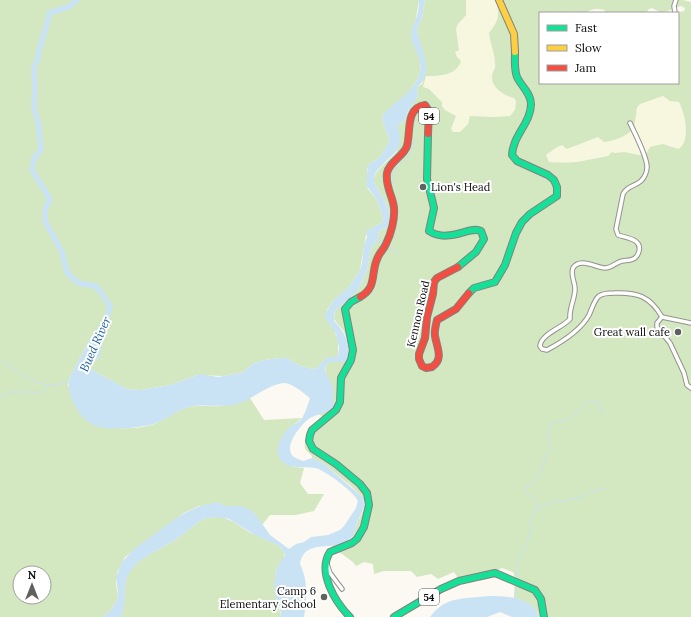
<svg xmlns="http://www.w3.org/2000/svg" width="691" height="617" font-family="Lora,serif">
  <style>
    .farmland { fill: #f7f6de }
    .forest { fill: #d3e7c0; fill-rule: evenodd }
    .water { fill: #c9e3f4 }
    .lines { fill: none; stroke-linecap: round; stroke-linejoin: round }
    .stream { stroke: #c9e3f4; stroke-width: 1 }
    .river { stroke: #c9e3f4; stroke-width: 5.5 }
    .street-casing { stroke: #949390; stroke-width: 5.5 }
    .fast-casing { stroke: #81817d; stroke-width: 8 }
    .slow-casing { stroke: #81817d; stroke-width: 8 }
    .jam-casing { stroke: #81817d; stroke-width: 8 }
    .street { stroke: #fefefd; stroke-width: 3.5 }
    .fast { stroke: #16e098; stroke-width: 6 }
    .slow { stroke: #ffcf43; stroke-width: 6 }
    .jam { stroke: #f24e42; stroke-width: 6 }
    .poi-dot { fill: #60605d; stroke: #fff; stroke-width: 1.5 }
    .labels { text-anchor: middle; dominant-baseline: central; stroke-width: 4; stroke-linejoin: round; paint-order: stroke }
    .shield { fill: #fff; stroke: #565656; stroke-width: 1 }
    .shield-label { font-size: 10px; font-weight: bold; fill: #0d0d0d }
    .poi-label { font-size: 11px; fill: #0d0d0d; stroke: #fff; text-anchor: end }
    .street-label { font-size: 11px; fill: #0d0d0d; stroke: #fff }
    .water-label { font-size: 12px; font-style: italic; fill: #185c9e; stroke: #fff }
  </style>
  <rect width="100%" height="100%" fill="#fbf9f1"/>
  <g class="farmland">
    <polygon points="466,0 495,0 499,10 499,17 496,24 489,33 494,52 498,91 508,96 514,98 516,106 515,111 510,116 494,117 470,116 468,124 460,132 453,132 451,129 456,116 445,110 442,106 442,102 429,89 423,88 426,76 443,76 451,73 457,69 461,61 457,57 455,52 459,47 456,29 466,11"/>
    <polygon points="663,96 670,101 679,102 682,109 687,133 686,141 683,146 679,149 670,145 648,151 644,156 625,152 614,153 609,156 601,156 587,160 564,163 549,162 547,159 546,155 556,147 562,145 567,149 598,137 604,142 624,135 636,114 640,104"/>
  </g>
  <g class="forest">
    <path d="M0,0H419L416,18L411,35L420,59V73L417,80L409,92L383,115C381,124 389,133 389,142L380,157L372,162L367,169L368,176L366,183L368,189L377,200L382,215L383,222L375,226L366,235L360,270L349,287L334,300L327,310L338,341V356L334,358H326L317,368L313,369L301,366L286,358H278L265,360L254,363L243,372L224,376L197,375L170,385L141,390L127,389L94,371L90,367L93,362L99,358L98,331L92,335L69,379L68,386L107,428C124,428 143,430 159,422C169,417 178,410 189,407C199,405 210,407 220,406C231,405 240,403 250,398L264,420L302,418C298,422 292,425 288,430C271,450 277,467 304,468L300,483L308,494H324L314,511L296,515H270L262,525L253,512L237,506H225L217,502L209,505L199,506L184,513L125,557L117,573L116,584L118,596L117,600L111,610L103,617H0ZM20,573H44V597H20Z"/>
    <path d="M425,0H466V15L458,24L456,29L459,50L455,52L457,57L461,61C456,76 440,76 426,76L423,87L429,89L442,102V106L445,110L456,116L451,129L453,132H460L468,124L470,116L494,117L510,116L515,110L516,102L514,98C503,95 488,86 493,72C494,69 496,68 495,64C495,53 490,43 489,33C498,22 501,14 495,0H683L691,2V617H539C535,605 526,601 514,598L515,578L513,572L502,568L494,572L458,578L454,572L438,579L431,574L417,577L411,571H384L374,574L373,564L364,562L356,566L353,562L331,546L343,543L352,538L358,521L364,509L365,503L361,496L351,486L323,463L312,458V456L305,449C303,435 313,426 323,417L319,414L330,410L333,406V388L325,373L326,366L329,362H345C350,353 348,339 343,330C340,326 336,323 334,319L335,311L352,296L359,288L367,270L371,249L379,237L378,234L382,229L387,228C393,210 386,204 378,189C376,186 374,184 374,181C373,170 391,160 396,152C401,142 398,135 398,125L404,121L409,109L418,97L417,87L422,84L425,73L417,30L422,18ZM681,6L685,8L684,11L680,12L678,20V83H540V13H585C591,9 597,8 604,10L606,13H646L649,9L652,8L662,13ZM663,96L670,101L679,102C685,114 691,140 679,149L663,144L650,147L646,154L644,156L625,152L614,153L612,152L608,156C601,157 594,159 587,160C575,163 562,163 549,162L546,155L557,147L562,145L567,149L598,137L604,142C614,141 627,136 634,128L637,108L640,104Z"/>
    <path d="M215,517H221L232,521L249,532L279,546L284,552C286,560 277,564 276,572C275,580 275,590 276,598C277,605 280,609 281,617H121C126,606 123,592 126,580C132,559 158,551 175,540C184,534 193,526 202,520L207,518Z"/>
  </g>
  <g class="water">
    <path d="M419,0H425L422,18L417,30C420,48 436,73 417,87L418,97L409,109L404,121L398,125C398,131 401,137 400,143C397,157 373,167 374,180C374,184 376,186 378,189C386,204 393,210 387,228L382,229L378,234L379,237L371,249L367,270L359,288L352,296L335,311L334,317V321C344,330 354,349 345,362H329L325,368C325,375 329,378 332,384C334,390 334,401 333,408C328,413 317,414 310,418C302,423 284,445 292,455C294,458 299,459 303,461L312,458L323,463L361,496C367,505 363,510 359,518C355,525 357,533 351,538C336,554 305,536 300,564C308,580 307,599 304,617H281L280,608L275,595L274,584L277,568L285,555L284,552L279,546L255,535L229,519L215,517L207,518L202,520C193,526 184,534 175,540C158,551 132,559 126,581C123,593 127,605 121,617H103L111,610L117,600L118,592L116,577L122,562L134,549L175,519C183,514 192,509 201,506C207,504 212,504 217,502L225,506H241L249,509L256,515L270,535L289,549L296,544L304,542L311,537L328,535L340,530L344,526L356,508L358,501C354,492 325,470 315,468C304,465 286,472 279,457C275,448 282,434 290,427C294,424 299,423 302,418C304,416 309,402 310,398C303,393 293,383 284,383C270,384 253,398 240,403C223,409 205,403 189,407C175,411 164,422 150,425C138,428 111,430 99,427C80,422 67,397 69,379L92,335L99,331C102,340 102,348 99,358L93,362L90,367L94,371L127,389L141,390L170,385L200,374L218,377L224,376L243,372L254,363L265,360L278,358H286L301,366L313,369L317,368L326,358L338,356L339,348L336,334L325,318V314L334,300L349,287L360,270L362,263L364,245L367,237L366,231L383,222L382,215L377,200L366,185L368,165L380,157L389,142C389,133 381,124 383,115C396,99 424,87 420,62C418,52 410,43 411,33C411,28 414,25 415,21C418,15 419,7 419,0Z"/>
    <path d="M489,596C507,596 533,597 539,617H512L500,612L487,617H430C446,595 466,599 489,596Z"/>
  </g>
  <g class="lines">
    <g class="stream">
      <path d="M393,183C392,163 401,168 409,154C412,149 413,144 414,139"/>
      <polyline points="378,239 383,243"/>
      <polyline points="376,241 380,242 382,244"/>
      <polyline points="389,248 395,252 400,253"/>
      <path d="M0,360C24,373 39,394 70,381"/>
      <path d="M0,397C12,388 28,394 42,392L47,386"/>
      <polyline points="535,510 552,502 577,499 588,493 604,488"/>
      <polyline points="517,579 517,563 528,541 531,528 530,519 536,509 537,503 532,497 526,492 527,487 537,479 543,468 545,458 550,449 548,432 549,427 551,424 558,421 570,419 589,401 592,400 598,402 603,414"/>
      <polyline points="515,599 517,584"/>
    </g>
    <polyline class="river" points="77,0 69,7 52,12 49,14 46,28 39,50 38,58 34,68 35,86 34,108 38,122 41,149 34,159 32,170 50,199 45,209 45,221 62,252 67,272 72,278 81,284 91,285 98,288 110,306 107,317 96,336"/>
    <defs>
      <g id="street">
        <polyline points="675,13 674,6 676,0"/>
        <path d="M630,123C635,134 647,156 647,167C647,172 644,178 641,181C634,187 628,185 623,194L616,229L618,235C627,238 642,239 639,251C638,254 638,255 636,257C633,261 627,260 622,261C616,262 612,268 605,268C597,268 580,257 573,268C570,274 575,282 575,289C575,299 569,308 570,319C562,328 541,334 540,346L542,349L547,350C562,342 581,330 589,315C592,309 594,300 599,296C603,293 609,293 614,293C637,292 650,296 662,317"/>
        <polyline points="662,317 657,323 657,327 670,343 684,373 687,385 691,388"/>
        <polyline points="662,317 691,323"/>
        <polyline points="327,564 330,573 342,589"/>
      </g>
      <g id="fast">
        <path d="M428,134L427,179L434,208L429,231C449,244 470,225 481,231L484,239L476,252L458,267"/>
        <path d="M469,293L474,288L495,282L505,265L516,233L522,222L530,214L557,196V187L554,180L548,175L517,161L512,155C513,135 531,123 531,104C531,93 521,86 517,77C514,69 515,60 515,52"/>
        <path d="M350,617C335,602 317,572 330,552L352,543L357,539L364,527L369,505L367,493L360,484L336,464L313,449L309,441L310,435L312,430L336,410L340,402L341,378L351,360L353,350L345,309L351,302L360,297"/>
        <polyline points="394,617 441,589 459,581 495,573 535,590 541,599 544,617"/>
      </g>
      <polyline id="slow" points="499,0 514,34 515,52"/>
      <g id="jam">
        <path d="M458,267L437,278L434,282L433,294L427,317L425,338L419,354V359L422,366L426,368L432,367C444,359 437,348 435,336C434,331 436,325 437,320L456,309L469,293"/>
        <path d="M360,297C378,287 370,272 378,257C380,252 384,249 386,244C391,234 395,219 394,208C393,196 385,187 387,173C389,162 404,156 407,146C411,132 405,108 425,105L429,111L428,134"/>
      </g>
    </defs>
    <use href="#street" class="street-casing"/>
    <use href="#fast" class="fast-casing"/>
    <use href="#slow" class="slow-casing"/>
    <use href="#jam" class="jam-casing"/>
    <use href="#street" class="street"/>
    <use href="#fast" class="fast"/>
    <use href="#slow" class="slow"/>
    <use href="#jam" class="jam"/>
  </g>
  <g class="poi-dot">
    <circle cx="423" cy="187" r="4"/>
    <circle cx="678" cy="332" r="4"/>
    <circle cx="324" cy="597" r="4"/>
  </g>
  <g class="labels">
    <g class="shield">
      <rect x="419" y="108" width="20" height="16" rx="3"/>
      <rect x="419" y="589" width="20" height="16" rx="3"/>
    </g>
    <g class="shield-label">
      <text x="429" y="116">54</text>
      <text x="429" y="597">54</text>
    </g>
    <g class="poi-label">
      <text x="431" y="187" text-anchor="start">Lion's Head</text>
      <text x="670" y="332">Great wall cafe</text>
      <text x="316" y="591">Camp 6<tspan x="316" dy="13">Elementary School</tspan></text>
    </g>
    <g class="street-label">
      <text transform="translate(418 314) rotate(-77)">Kennon Road</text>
    </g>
    <g class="water-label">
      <text transform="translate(95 344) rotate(-66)">Bued River</text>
    </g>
  </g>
  <rect x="539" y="12" width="140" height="72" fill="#ffffff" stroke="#9e9e9e"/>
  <rect x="547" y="25" width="20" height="6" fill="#16e098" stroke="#9e9e9e"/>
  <text x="575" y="32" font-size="12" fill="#0d0d0d">Fast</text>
  <rect x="547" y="45" width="20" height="6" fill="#ffcf43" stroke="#9e9e9e"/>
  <text x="575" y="52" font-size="12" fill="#0d0d0d">Slow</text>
  <rect x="547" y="65" width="20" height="6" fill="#f24e42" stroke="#9e9e9e"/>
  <text x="575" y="72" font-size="12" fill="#0d0d0d">Jam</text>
  <g transform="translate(32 585)"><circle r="19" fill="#ffffff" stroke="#9e9e9e"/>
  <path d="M0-3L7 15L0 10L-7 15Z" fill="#60605d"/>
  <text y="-6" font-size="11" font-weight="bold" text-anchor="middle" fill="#0d0d0d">N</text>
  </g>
</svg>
